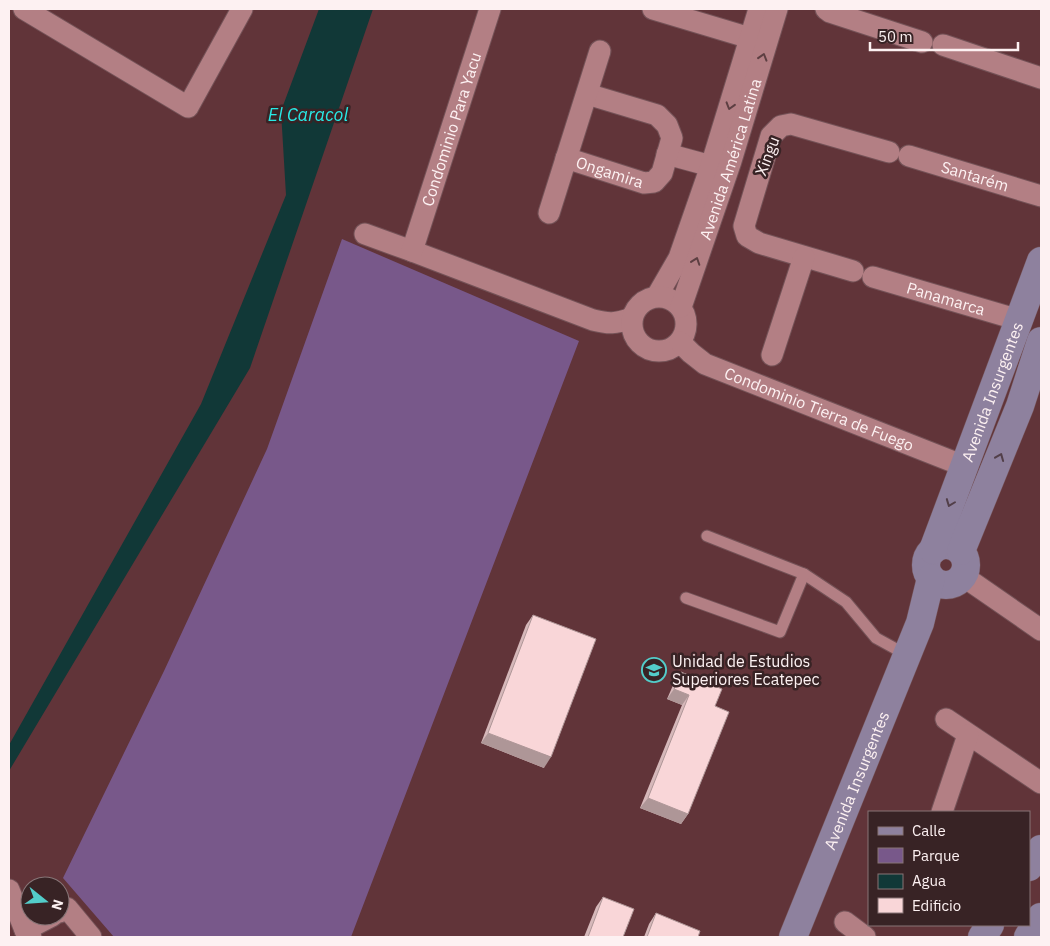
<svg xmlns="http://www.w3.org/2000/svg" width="1050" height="946" font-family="'IBM Plex Sans',sans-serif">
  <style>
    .green { fill: #78588a }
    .water { fill: #113837 }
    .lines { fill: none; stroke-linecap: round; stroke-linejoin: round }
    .service-casing { stroke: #745257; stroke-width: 13 }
    .minor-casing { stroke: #745257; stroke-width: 23 }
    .secondary-casing { stroke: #745257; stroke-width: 29 }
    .service { stroke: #b37f84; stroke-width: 11 }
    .minor { stroke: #b37f84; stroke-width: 21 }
    .secondary { stroke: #8e819e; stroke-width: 28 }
    .wall { fill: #d6b8ba }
    .shaded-wall { fill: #ae9697 }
    .building { fill: #f9d6d8; stroke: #ae9697 }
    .oneway { stroke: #5d3f42 }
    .oneway2 { stroke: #523f49 }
    .labels { text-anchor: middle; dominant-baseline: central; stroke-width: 5; stroke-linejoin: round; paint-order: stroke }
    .street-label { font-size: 16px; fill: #fdf1f2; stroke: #382325 }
    .poi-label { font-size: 16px; fill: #fdf1f2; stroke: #382325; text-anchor: start }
    .water-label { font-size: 18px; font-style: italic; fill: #28e9e5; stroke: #382325 }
  </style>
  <rect width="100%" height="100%" fill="#613439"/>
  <polygon class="green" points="342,239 579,341 351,937 114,937 63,878 164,671 267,449"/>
  <polygon class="water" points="319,9 373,9 250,368 9,771 9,745 201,404 286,195 281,111"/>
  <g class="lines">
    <defs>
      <g id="service">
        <polyline points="707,536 804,574 846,602 876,638 907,655"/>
        <polyline points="686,598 780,632 804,574"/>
      </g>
      <g id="minor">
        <polyline points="24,9 188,107 242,9"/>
        <polyline points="653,9 750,38"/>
        <polyline points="826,9 830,12 922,42"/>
        <polyline points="943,45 1041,78"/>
        <polyline points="667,154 711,166"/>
        <path id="s1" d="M909,156L1041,196"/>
        <path id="s2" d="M566,158L644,183L654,182L662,173L672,138L667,125L657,115L587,94"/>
        <polyline points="549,213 600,51"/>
        <path d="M365,234L412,251L593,320C609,324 615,324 632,318"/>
        <path id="s3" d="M412,251L490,9"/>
        <polyline points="853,271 759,243 747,236 744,226 771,136 781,126 791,124 889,152"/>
        <path id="s4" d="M873,277L1019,320"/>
        <polyline points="657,296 679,258 711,166 759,9"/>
        <circle cx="659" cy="324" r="27"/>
        <path id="s5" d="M681,307L731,161L777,9"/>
        <path id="s6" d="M680,342L691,353L705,364L964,466"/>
        <polyline points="772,355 804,257"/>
        <polyline points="963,576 1041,630"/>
        <polyline points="946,719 1041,783"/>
        <polyline points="942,812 968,735"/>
        <polyline points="9,890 25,930 31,937"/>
        <polyline points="60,912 67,908 91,937"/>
        <polyline points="845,922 865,937"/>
        <polyline points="25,930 52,916"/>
      </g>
      <g id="secondary">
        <circle cx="946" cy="565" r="20"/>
        <path id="s7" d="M933,550L1041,261"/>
        <polyline points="961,551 1020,406 1041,341"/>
        <polyline points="1029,867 1041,849"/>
        <path id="s8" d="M793,937L920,623L931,578"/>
        <polyline points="982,937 990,925"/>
        <polyline points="1028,937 1041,917"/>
      </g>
    </defs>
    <use href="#service" class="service-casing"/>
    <use href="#minor" class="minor-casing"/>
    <use href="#secondary" class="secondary-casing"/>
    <use href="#service" class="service"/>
    <use href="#minor" class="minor"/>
    <use href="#secondary" class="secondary"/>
  </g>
  <g class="wall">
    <polygon points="533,615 544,768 481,743 526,625"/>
    <polygon points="681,672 715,706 688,814 681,824 640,808 682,705 667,699 674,683"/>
    <polygon points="603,897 623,937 584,937 596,907"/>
    <polygon points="656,913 698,937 644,937 649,924"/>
  </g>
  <g class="shaded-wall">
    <polygon points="674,689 689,695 682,705 667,699"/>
    <polygon points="488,733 551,757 544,768 481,743"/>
    <polygon points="648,798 688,814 681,824 640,808"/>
  </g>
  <g class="building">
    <polygon points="533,615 596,639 551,757 488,733"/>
    <polygon points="681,672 722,689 715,706 729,712 688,814 648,798 689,695 674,689"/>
    <polygon points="603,897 634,909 623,937 588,937"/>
    <polygon points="656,913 700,931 698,937 647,937"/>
  </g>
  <defs><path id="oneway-chevron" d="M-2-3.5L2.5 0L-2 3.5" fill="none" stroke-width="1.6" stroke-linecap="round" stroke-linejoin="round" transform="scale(1.25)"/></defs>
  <g class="oneway">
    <use href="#oneway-chevron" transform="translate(763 57) rotate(-73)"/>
    <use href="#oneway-chevron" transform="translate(730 106) rotate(107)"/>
    <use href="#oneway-chevron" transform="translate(696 261) rotate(-71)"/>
  </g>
  <g class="oneway2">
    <use href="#oneway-chevron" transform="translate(1000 457) rotate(-68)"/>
    <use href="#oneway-chevron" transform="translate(950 503) rotate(111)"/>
  </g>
  <defs>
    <symbol id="school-ring" viewBox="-11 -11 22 22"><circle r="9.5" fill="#382325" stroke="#53cdca" stroke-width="1.5"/><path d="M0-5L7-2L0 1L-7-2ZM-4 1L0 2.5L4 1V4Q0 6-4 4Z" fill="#53cdca"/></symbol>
  </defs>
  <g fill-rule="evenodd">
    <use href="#school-ring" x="640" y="656" width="28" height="28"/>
  </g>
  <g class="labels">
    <g class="street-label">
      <text stroke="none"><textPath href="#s3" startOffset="128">Condominio Para Yacu</textPath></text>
      <text transform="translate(767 156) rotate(-69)">Xingu</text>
      <text stroke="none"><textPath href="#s5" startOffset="156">Avenida América Latina</textPath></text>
      <text stroke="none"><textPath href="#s2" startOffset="46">Ongamira</textPath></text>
      <text stroke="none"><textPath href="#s1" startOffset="69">Santarém</textPath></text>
      <text stroke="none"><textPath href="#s4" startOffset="76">Panamarca</textPath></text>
      <text stroke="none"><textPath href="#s7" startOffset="169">Avenida Insurgentes</textPath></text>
      <text stroke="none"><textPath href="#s6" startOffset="156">Condominio Tierra de Fuego</textPath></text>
      <text stroke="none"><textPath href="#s8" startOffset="169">Avenida Insurgentes</textPath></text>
    </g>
    <g class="poi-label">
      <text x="672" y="661">Unidad de Estudios<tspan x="672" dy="18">Superiores Ecatepec</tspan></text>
    </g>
    <g class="water-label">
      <text x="308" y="114">El Caracol</text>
    </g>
  </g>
  <rect width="1050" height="946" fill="none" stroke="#fdf1f2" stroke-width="20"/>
  <rect x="868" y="811" width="162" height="115" fill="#382325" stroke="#877577"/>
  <rect x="878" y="827" width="25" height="8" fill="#8e819e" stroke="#877577"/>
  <text x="912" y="836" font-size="15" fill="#fdf1f2">Calle</text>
  <rect x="878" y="848" width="25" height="15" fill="#78588a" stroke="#877577"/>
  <text x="912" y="861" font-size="15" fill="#fdf1f2">Parque</text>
  <rect x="878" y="874" width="25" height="15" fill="#113837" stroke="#877577"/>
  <text x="912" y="886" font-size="15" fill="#fdf1f2">Agua</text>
  <rect x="878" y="898" width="25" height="15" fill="#f9d6d8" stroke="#877577"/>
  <text x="912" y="911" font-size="15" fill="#fdf1f2">Edificio</text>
  <g transform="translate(45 901) rotate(107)"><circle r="24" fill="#382325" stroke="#877577"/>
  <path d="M0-4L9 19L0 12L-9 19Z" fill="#53cdca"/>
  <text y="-8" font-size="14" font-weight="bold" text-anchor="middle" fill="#fdf1f2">N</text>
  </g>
  <path d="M870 42v8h148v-8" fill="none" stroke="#fdf1f2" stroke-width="2.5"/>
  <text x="878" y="42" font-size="15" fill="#fdf1f2" stroke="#382325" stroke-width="4" paint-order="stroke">50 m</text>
</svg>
